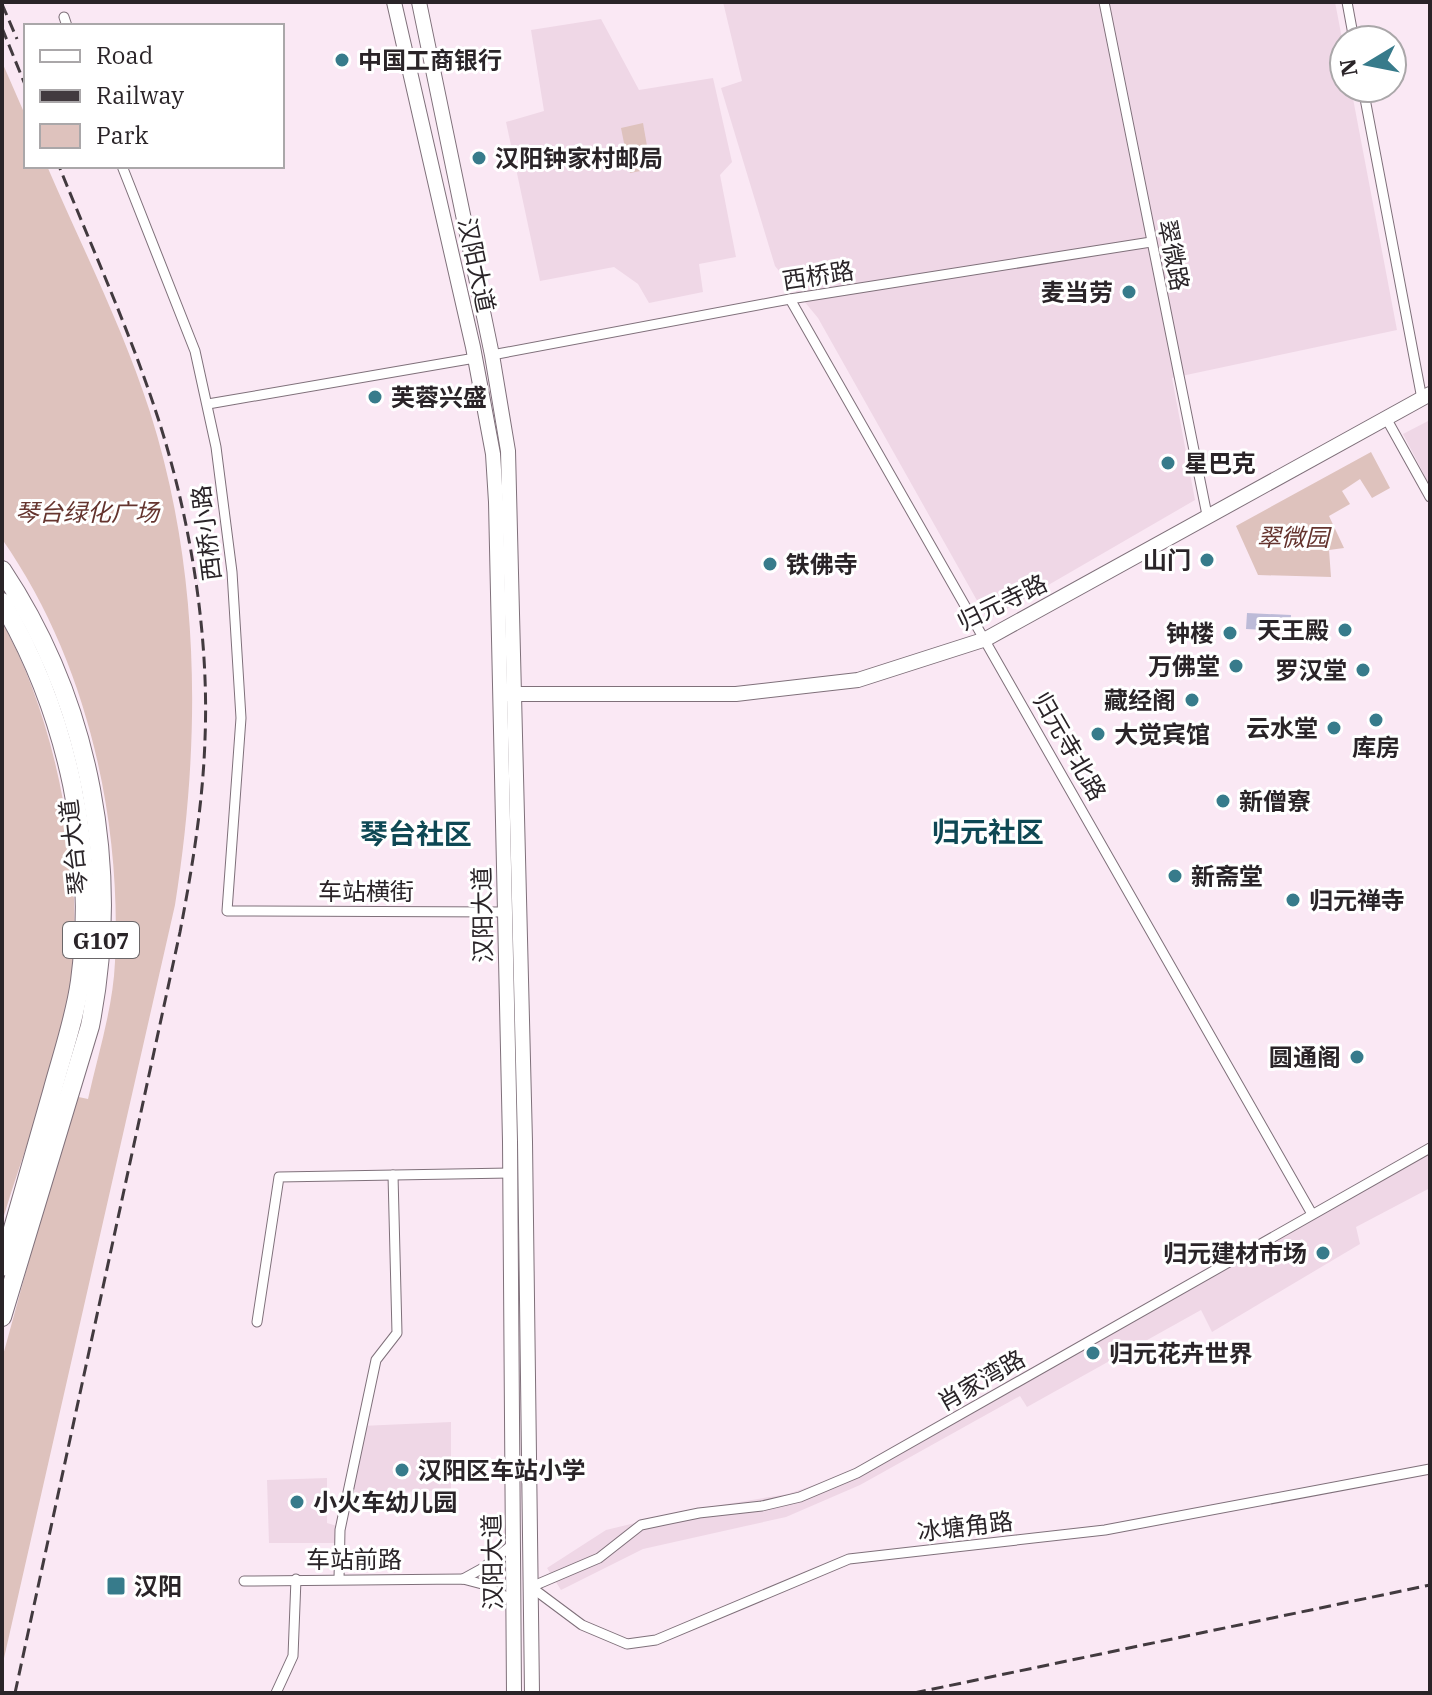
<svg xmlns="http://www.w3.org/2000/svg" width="1432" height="1695" font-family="'IBM Plex Serif','Noto Sans SC',serif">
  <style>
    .built { fill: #efd7e6 }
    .green { fill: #dec2bd }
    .water { fill: #bdbbd8 }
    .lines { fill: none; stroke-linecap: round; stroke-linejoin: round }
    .street-casing { stroke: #7f707a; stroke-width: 11 }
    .secondary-casing { stroke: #7f707a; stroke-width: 16 }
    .primary-casing { stroke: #7f707a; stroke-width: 16 }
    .highway-casing { stroke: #7f707a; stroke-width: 20 }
    .street { stroke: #fff; stroke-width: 9 }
    .secondary { stroke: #fff; stroke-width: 14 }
    .primary { stroke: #fff; stroke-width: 14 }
    .highway { stroke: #fff; stroke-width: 18 }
    .rail { stroke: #423a3f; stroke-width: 3; stroke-dasharray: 12 6; stroke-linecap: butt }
    .poi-dot { fill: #377b8b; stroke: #fff; stroke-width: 3 }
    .labels { text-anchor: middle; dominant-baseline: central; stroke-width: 6; stroke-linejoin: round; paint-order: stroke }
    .shield { fill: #fff; stroke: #6a6668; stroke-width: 2 }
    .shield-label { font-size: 22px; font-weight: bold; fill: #2a2428 }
    .poi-label { font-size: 24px; font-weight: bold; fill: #2a2428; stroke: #fff; text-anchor: start }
    .street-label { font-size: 24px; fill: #2a2428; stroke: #fff }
    .park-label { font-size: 24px; font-style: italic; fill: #65342e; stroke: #fff }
    .quarter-label { font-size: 28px; font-weight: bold; fill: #0e4854; stroke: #fff }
  </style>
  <rect width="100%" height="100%" fill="#fae8f4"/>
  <g class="built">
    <polygon points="723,2 1335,2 1344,49 1344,88 1351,88 1397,330 1172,378 1195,500 988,620 818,318 775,266 721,88 742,81"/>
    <polygon points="601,19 639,90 713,78 732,162 720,175 736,257 699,264 703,292 649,303 638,284 614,267 540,281 506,122 544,111 531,30"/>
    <polygon points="1430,420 1430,486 1403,434"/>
    <polygon points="1430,1145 1430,1188 1356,1227 1360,1244 1212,1332 1201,1310 1027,1407 1020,1396 860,1485 786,1517 643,1549 561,1590 547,1568 606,1530 685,1511 788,1494 855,1471"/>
    <polygon points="451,1422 451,1490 347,1494 361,1426"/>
    <polygon points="327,1478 327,1523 337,1526 338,1543 269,1543 267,1480"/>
  </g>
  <g class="green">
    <path d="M2,62L26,117V166H47C82,247 123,328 150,412C201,573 201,741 175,905L2,1667V1359L74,1096L88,1099C98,1054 113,1008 115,962C122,817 86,659 2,539Z"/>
    <polygon points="643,123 651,169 630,173 621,128"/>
    <polygon points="1371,452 1390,488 1372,498 1360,479 1342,491 1350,504 1329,516 1344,548 1329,550 1331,577 1258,575 1236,526"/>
    <path d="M2,622C61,727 90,894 66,1012C51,1083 23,1152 2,1222Z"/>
  </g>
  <polygon class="water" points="1247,613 1291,615 1290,631 1246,629"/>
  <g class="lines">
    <defs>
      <g id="street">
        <polyline points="1104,2 1207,515"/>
        <polyline points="1347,2 1354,40"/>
        <polyline points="64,17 67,26"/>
        <polyline points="1363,88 1422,399"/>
        <polyline points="122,166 195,351 216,447 232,572 241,718 227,911 504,912"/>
        <polyline points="790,299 1312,1214"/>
        <polyline points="492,355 790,299 1151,242"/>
        <polyline points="208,404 475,358"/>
        <polyline points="1386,418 1430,497"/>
        <polyline points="1430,1148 857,1473 800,1497 762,1506 699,1513 641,1525 599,1558 531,1587 582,1625 627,1644 656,1640 849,1559 1105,1530 1430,1469"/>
        <polyline points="257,1322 279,1177 511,1173"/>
        <polyline points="339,1579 340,1530 376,1360 397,1333 393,1175"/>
        <polyline points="463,1579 483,1568 513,1544"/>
        <polyline points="244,1581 463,1579 482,1584 514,1601"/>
        <polyline points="276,1693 293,1656 296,1579"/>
      </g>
      <polyline id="secondary" points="505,694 736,694 858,680 986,639 1430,394"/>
      <g id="primary">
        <polyline points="394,2 473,347 493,454 496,502 510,1141 514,1693"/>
        <polyline points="419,2 492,355 508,451 525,1142 532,1693"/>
      </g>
      <g id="highway">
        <path d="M2,570C91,704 121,869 90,1026L2,1317"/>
        <path d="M2,602C68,715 97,850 80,981C75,1018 62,1055 52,1092C35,1150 19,1209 2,1267"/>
      </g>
    </defs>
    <use href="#street" class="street-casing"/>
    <use href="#secondary" class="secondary-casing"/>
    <use href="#primary" class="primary-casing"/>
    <use href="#highway" class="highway-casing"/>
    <use href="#street" class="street"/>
    <use href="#secondary" class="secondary"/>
    <use href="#primary" class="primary"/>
    <use href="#highway" class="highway"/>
    <g class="rail">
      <polyline points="2,4 17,39"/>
      <polyline points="2,28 26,87"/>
      <path d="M15,1693L180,932C192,869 203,804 205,739C209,642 193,537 166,444C138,349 96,258 59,166"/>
      <polyline points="914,1693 1430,1585"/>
    </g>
  </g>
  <g class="poi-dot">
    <circle cx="342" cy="60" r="8"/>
    <circle cx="479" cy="158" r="8"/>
    <circle cx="1129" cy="292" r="8"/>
    <circle cx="375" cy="397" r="8"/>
    <circle cx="1168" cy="463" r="8"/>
    <circle cx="1207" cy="560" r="8"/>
    <circle cx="770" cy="564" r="8"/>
    <circle cx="1345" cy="630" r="8"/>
    <circle cx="1230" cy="633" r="8"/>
    <circle cx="1236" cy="666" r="8"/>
    <circle cx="1363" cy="670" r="8"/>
    <circle cx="1192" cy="700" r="8"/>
    <circle cx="1376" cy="720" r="8"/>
    <circle cx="1334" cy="728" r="8"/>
    <circle cx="1098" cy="734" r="8"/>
    <circle cx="1223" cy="801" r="8"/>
    <circle cx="1175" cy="876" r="8"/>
    <circle cx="1293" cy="900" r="8"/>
    <circle cx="1357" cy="1057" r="8"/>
    <circle cx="1323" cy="1253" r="8"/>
    <circle cx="1093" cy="1353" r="8"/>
    <circle cx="402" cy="1470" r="8"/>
    <circle cx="297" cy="1502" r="8"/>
    <rect x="106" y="1576" width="20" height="20" rx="4"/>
  </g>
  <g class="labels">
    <rect class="shield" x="63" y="922" width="76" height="36" rx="6"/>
    <g class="shield-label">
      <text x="101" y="940">G107</text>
    </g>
    <g class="poi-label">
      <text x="358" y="60">中国工商银行</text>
      <text x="495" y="158">汉阳钟家村邮局</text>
      <text x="1113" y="292" text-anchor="end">麦当劳</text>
      <text x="391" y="397">芙蓉兴盛</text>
      <text x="1184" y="463">星巴克</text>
      <text x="1191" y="560" text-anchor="end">山门</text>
      <text x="786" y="564">铁佛寺</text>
      <text x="1329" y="630" text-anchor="end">天王殿</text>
      <text x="1214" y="633" text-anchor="end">钟楼</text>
      <text x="1220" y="666" text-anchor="end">万佛堂</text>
      <text x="1347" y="670" text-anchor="end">罗汉堂</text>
      <text x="1176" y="700" text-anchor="end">藏经阁</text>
      <text x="1318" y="728" text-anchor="end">云水堂</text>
      <text x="1114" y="734">大觉宾馆</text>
      <text x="1376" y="747" text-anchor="middle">库房</text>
      <text x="1239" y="801">新僧寮</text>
      <text x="1191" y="876">新斋堂</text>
      <text x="1309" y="900">归元禅寺</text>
      <text x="1341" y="1057" text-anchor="end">圆通阁</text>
      <text x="1307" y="1253" text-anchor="end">归元建材市场</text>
      <text x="1109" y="1353">归元花卉世界</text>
      <text x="418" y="1470">汉阳区车站小学</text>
      <text x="313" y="1502">小火车幼儿园</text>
      <text x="134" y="1586">汉阳</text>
    </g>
    <g class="street-label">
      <text transform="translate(1174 255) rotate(79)">翠微路</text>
      <text transform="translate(477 265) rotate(78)">汉阳大道</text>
      <text transform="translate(818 275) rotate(-9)">西桥路</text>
      <text transform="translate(206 533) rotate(-97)">西桥小路</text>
      <text transform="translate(1002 602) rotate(-26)">归元寺路</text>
      <text transform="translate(1070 746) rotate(60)">归元寺北路</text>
      <text transform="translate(73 847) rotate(-96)">琴台大道</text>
      <text x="366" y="891">车站横街</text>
      <text transform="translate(482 915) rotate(-91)">汉阳大道</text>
      <text transform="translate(981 1380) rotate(-30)">肖家湾路</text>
      <text transform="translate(965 1526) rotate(-7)">冰塘角路</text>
      <text x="354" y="1559">车站前路</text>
      <text transform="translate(492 1562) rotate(-91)">汉阳大道</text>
    </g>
    <g class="park-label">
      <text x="87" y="512">琴台绿化广场</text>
      <text x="1293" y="537">翠微园</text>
    </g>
    <g class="quarter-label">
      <text x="988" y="831">归元社区</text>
      <text x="416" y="833">琴台社区</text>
    </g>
  </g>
  <rect width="1432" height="1695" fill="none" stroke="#2a2428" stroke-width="8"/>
  <rect x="24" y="24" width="260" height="144" fill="#ffffff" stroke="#aaa7a9" stroke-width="2"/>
  <rect x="40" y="50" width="40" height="12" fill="#ffffff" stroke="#aaa7a9" stroke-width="2"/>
  <text x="96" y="64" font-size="24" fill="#2a2428">Road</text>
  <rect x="40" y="90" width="40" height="12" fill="#423a3f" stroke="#aaa7a9" stroke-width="2"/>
  <text x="96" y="104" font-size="24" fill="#2a2428">Railway</text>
  <rect x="40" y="124" width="40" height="24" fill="#dec2bd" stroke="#aaa7a9" stroke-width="2"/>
  <text x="96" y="144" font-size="24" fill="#2a2428">Park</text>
  <g transform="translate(1368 64) rotate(260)"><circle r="38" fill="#ffffff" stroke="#aaa7a9" stroke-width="2"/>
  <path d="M0-6L14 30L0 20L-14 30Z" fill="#377b8b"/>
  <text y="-12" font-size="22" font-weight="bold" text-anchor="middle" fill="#2a2428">N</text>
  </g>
</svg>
